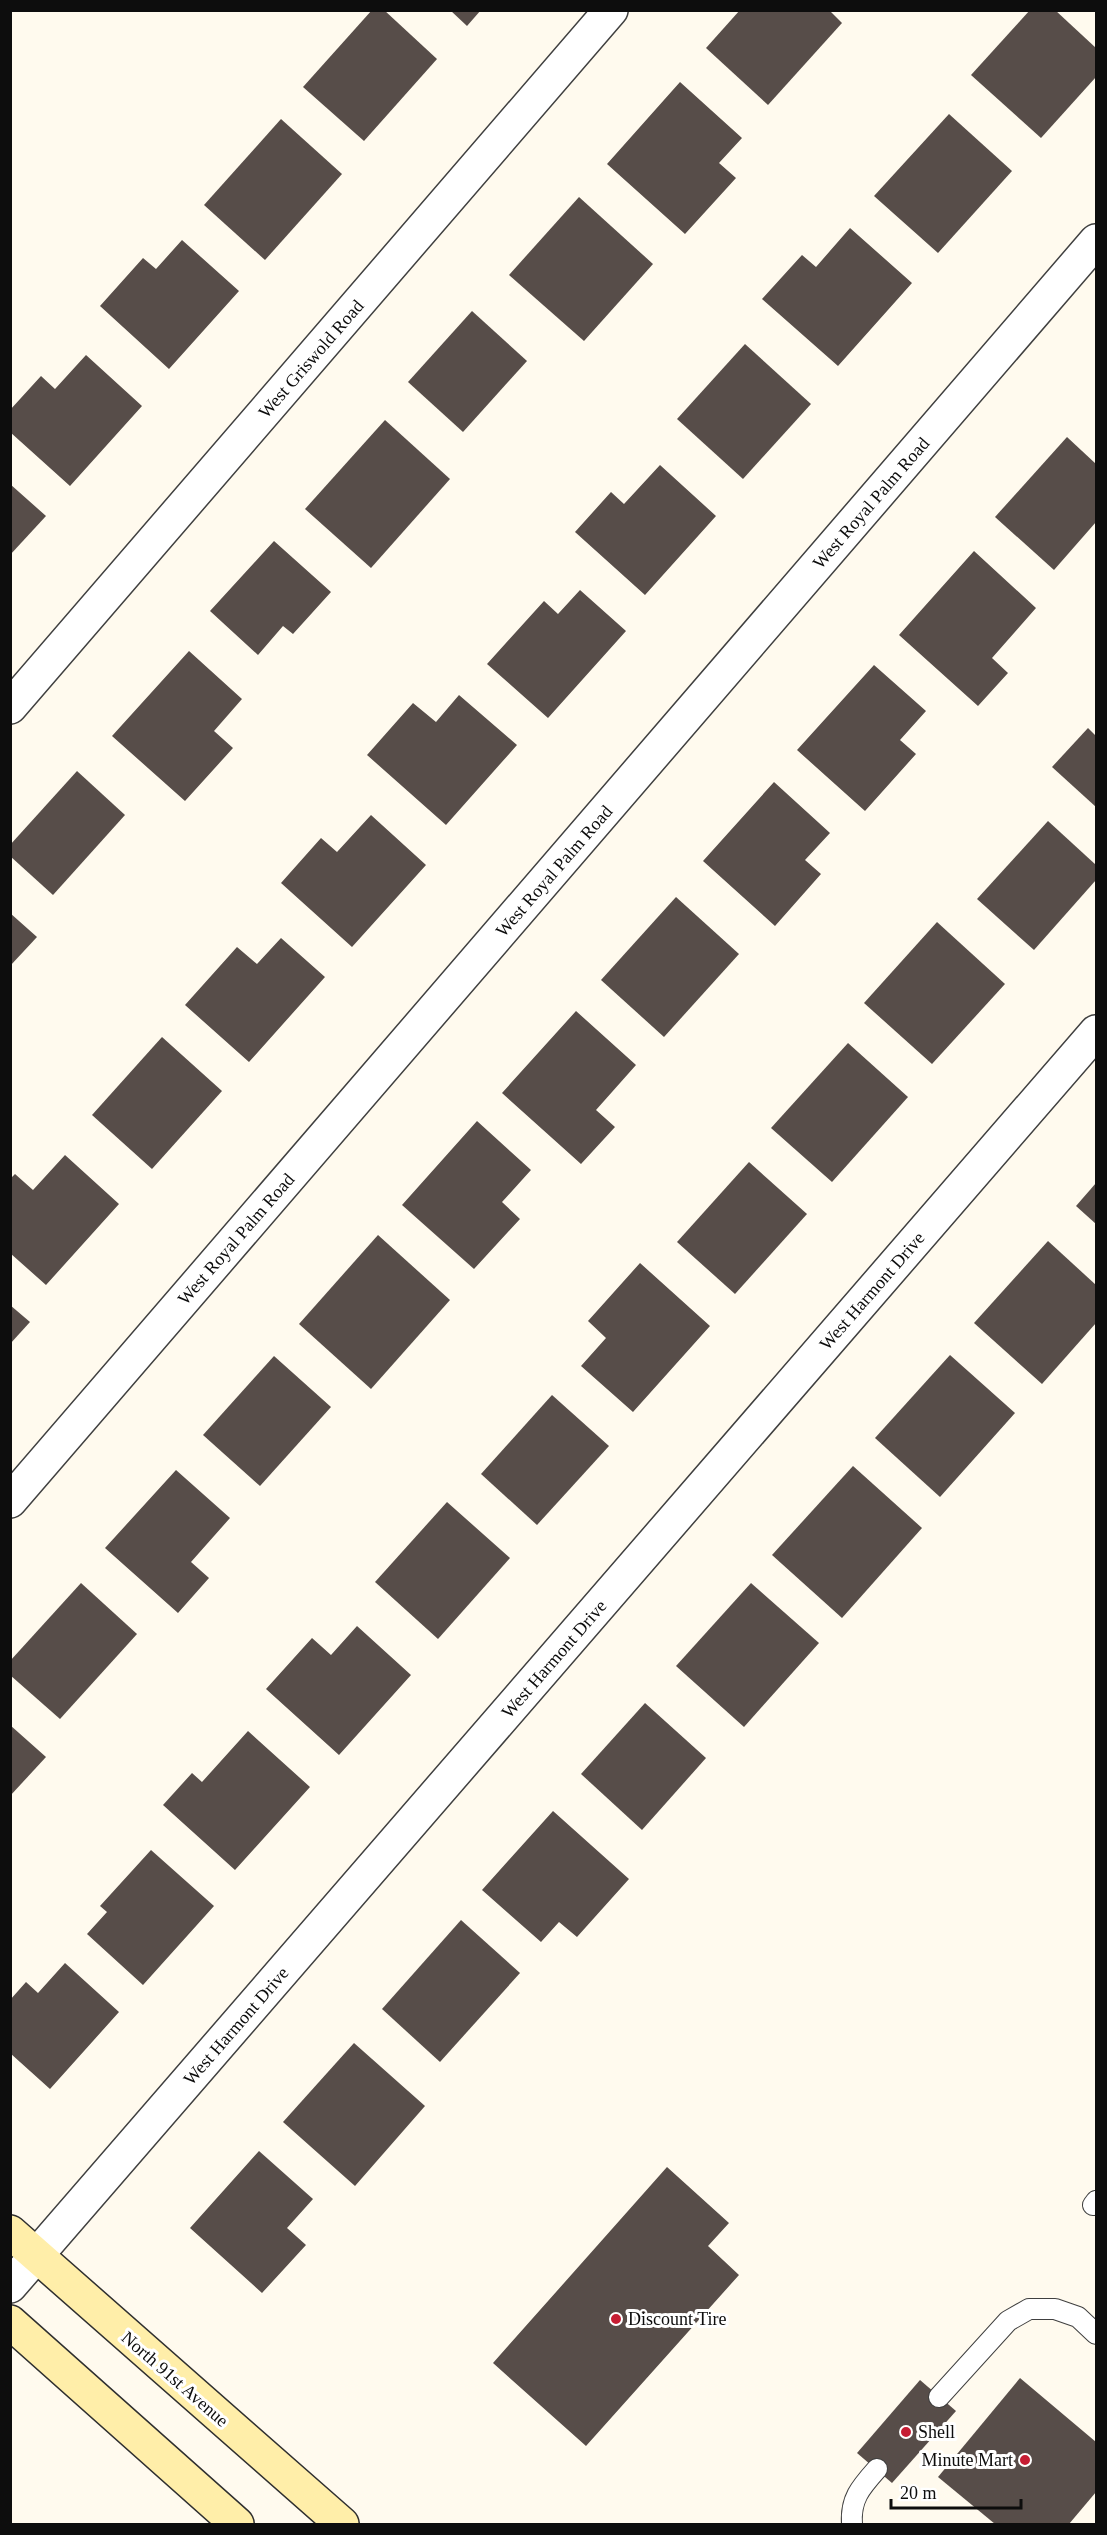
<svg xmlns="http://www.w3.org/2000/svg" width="1107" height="2535" font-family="Georgia,serif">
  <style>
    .building { fill: #574d49 }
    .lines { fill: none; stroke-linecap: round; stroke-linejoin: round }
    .service-casing { stroke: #404040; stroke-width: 22 }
    .minor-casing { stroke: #404040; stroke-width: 36 }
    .secondary-casing { stroke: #2f2f2f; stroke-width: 36 }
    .service { stroke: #fff; stroke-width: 20 }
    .minor { stroke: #fff; stroke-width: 33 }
    .secondary { stroke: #ffeea9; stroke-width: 33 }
    .poi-dot { fill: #c61d33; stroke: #fff; stroke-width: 2 }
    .labels { text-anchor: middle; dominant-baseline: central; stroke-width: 6; stroke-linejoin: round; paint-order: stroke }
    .street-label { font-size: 18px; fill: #0d0d0d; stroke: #fff }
    .poi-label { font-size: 18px; fill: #0d0d0d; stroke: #fff; text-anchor: start }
  </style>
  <rect width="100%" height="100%" fill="#fffaee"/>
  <g class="building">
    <polygon points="372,10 384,10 437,59 364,141 303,87"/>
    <polygon points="450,10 481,10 467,26"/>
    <polygon points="740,10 829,10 842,23 768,105 706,48"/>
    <polygon points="1030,10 1055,10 1096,48 1096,77 1041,138 971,75"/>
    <polygon points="680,82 742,138 719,163 736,178 685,234 607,164"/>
    <polygon points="949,114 1012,171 938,253 874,196"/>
    <polygon points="281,119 342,174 265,260 204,205"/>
    <polygon points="579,197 653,264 584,341 509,275"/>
    <polygon points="850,228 912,283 838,366 762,299 802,255 816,267"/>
    <polygon points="182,240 239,291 169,369 100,306 143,258 156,269"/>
    <polygon points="472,311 527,361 463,432 408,382"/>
    <polygon points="745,344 811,404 743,479 677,419"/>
    <polygon points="86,355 142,406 70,486 10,432 10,410 41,376 55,389"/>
    <polygon points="385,420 450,479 371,568 305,509"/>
    <polygon points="1067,437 1096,464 1096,522 1054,570 995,517"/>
    <polygon points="660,465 716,516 645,595 575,532 611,492 624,504"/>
    <polygon points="10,484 46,516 10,555"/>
    <polygon points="274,541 331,592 293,634 283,626 258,655 210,611"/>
    <polygon points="974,551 1036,608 992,658 1008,673 978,706 899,635"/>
    <polygon points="580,590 626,631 548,718 487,664 544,601 558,614"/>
    <polygon points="189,651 242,699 214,731 233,748 185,801 112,736"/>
    <polygon points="874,665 926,711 900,740 916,754 865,811 797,750"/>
    <polygon points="459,695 517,745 446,825 367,755 413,703 436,722"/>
    <polygon points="1088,728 1096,736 1096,807 1052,767"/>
    <polygon points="77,771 125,815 53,895 10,856 10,845"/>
    <polygon points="774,782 830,833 805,860 821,874 775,926 703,861"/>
    <polygon points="371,815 426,865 352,947 281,883 321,838 337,852"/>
    <polygon points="1048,821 1096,865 1096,880 1034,950 977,899"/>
    <polygon points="676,897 739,954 664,1037 601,980"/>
    <polygon points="10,913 37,937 10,966"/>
    <polygon points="937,922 1005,984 932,1064 864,1003"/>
    <polygon points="281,938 325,977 249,1062 185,1005 237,947 257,964"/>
    <polygon points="576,1011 636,1065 596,1110 615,1127 581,1164 502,1093"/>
    <polygon points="162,1037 222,1091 152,1169 92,1115"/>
    <polygon points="848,1043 908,1097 832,1182 771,1128"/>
    <polygon points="477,1121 531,1170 502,1202 520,1219 474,1269 402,1205"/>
    <polygon points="65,1155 119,1204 46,1285 10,1253 10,1179 15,1174 33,1190"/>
    <polygon points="749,1162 807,1214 735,1294 677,1242"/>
    <polygon points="1096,1183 1096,1224 1076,1206"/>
    <polygon points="378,1235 450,1300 371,1389 299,1324"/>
    <polygon points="1048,1241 1096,1285 1096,1323 1042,1384 974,1323"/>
    <polygon points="640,1263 710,1326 633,1412 581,1366 606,1338 588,1321"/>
    <polygon points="10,1305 30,1322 10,1344"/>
    <polygon points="950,1355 1015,1413 940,1497 875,1438"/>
    <polygon points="274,1356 331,1407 260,1486 203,1435"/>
    <polygon points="552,1395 609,1446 537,1525 481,1474"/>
    <polygon points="853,1466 922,1528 842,1618 772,1555"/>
    <polygon points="176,1470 230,1518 191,1562 209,1578 178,1613 105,1548"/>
    <polygon points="447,1502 510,1558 438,1639 375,1582"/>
    <polygon points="81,1583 137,1634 60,1719 10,1675 10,1661"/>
    <polygon points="751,1583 819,1643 744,1727 676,1666"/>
    <polygon points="357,1626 411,1675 339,1755 266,1689 312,1638 331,1655"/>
    <polygon points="645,1703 706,1758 642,1830 581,1774"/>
    <polygon points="10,1725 46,1757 10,1796"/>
    <polygon points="248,1731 310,1787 235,1870 163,1805 192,1773 202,1782"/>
    <polygon points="553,1811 629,1879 577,1937 559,1922 541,1942 482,1890"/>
    <polygon points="151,1850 214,1906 143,1985 87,1934 107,1912 100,1906"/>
    <polygon points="461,1920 520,1973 440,2062 382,2009"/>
    <polygon points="65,1963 119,2012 50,2089 10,2053 10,2000 26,1982 38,1993"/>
    <polygon points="354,2043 425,2106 355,2186 283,2122"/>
    <polygon points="259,2151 313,2199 287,2228 306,2245 262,2293 190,2228"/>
    <polygon points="667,2167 729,2223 708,2246 739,2275 586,2446 493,2363"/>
    <polygon points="1020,2378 1096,2442 1096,2492 1069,2524 995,2524 938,2477"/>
    <polygon points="920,2380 956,2411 892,2483 857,2453"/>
  </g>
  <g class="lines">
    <defs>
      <g id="service">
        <polyline points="1093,2205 1096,2201"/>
        <polyline points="939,2397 1008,2321 1029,2309 1055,2309 1078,2317 1096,2334"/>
        <path d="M852,2524C850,2499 861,2487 877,2469"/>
      </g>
      <g id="minor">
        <polyline points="10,707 611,10"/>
        <polyline points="10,1501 1096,241"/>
        <polyline points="10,2286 1096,1032"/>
      </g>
      <g id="secondary">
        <polyline points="10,2232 342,2524"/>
        <polyline points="10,2322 237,2524"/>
      </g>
    </defs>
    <use href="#service" class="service-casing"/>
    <use href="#minor" class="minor-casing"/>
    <use href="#secondary" class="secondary-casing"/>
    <use href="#service" class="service"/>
    <use href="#minor" class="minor"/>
    <use href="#secondary" class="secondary"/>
  </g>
  <g class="poi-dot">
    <circle cx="616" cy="2319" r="6"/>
    <circle cx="906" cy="2432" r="6"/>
    <circle cx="1025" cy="2460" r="6"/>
  </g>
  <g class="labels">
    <g class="street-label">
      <text transform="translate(311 359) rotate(-49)">West Griswold Road</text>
      <text transform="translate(871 503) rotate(-49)">West Royal Palm Road</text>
      <text transform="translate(554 871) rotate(-49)">West Royal Palm Road</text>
      <text transform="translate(236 1239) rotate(-49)">West Royal Palm Road</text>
      <text transform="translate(872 1291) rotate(-49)">West Harmont Drive</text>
      <text transform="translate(554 1659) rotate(-49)">West Harmont Drive</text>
      <text transform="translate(236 2026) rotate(-49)">West Harmont Drive</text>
      <text transform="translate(175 2379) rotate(41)">North 91st Avenue</text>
    </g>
    <g class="poi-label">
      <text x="628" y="2319">Discount Tire</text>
      <text x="918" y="2432">Shell</text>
      <text x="1013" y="2460" text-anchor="end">Minute Mart</text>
    </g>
  </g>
  <rect width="1107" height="2535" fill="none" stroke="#0d0d0d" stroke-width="24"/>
  <path d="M891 2499v9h130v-9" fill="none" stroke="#0d0d0d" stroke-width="3"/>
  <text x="900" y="2499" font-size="18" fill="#0d0d0d" stroke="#ffffff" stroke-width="4.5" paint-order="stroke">20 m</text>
</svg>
